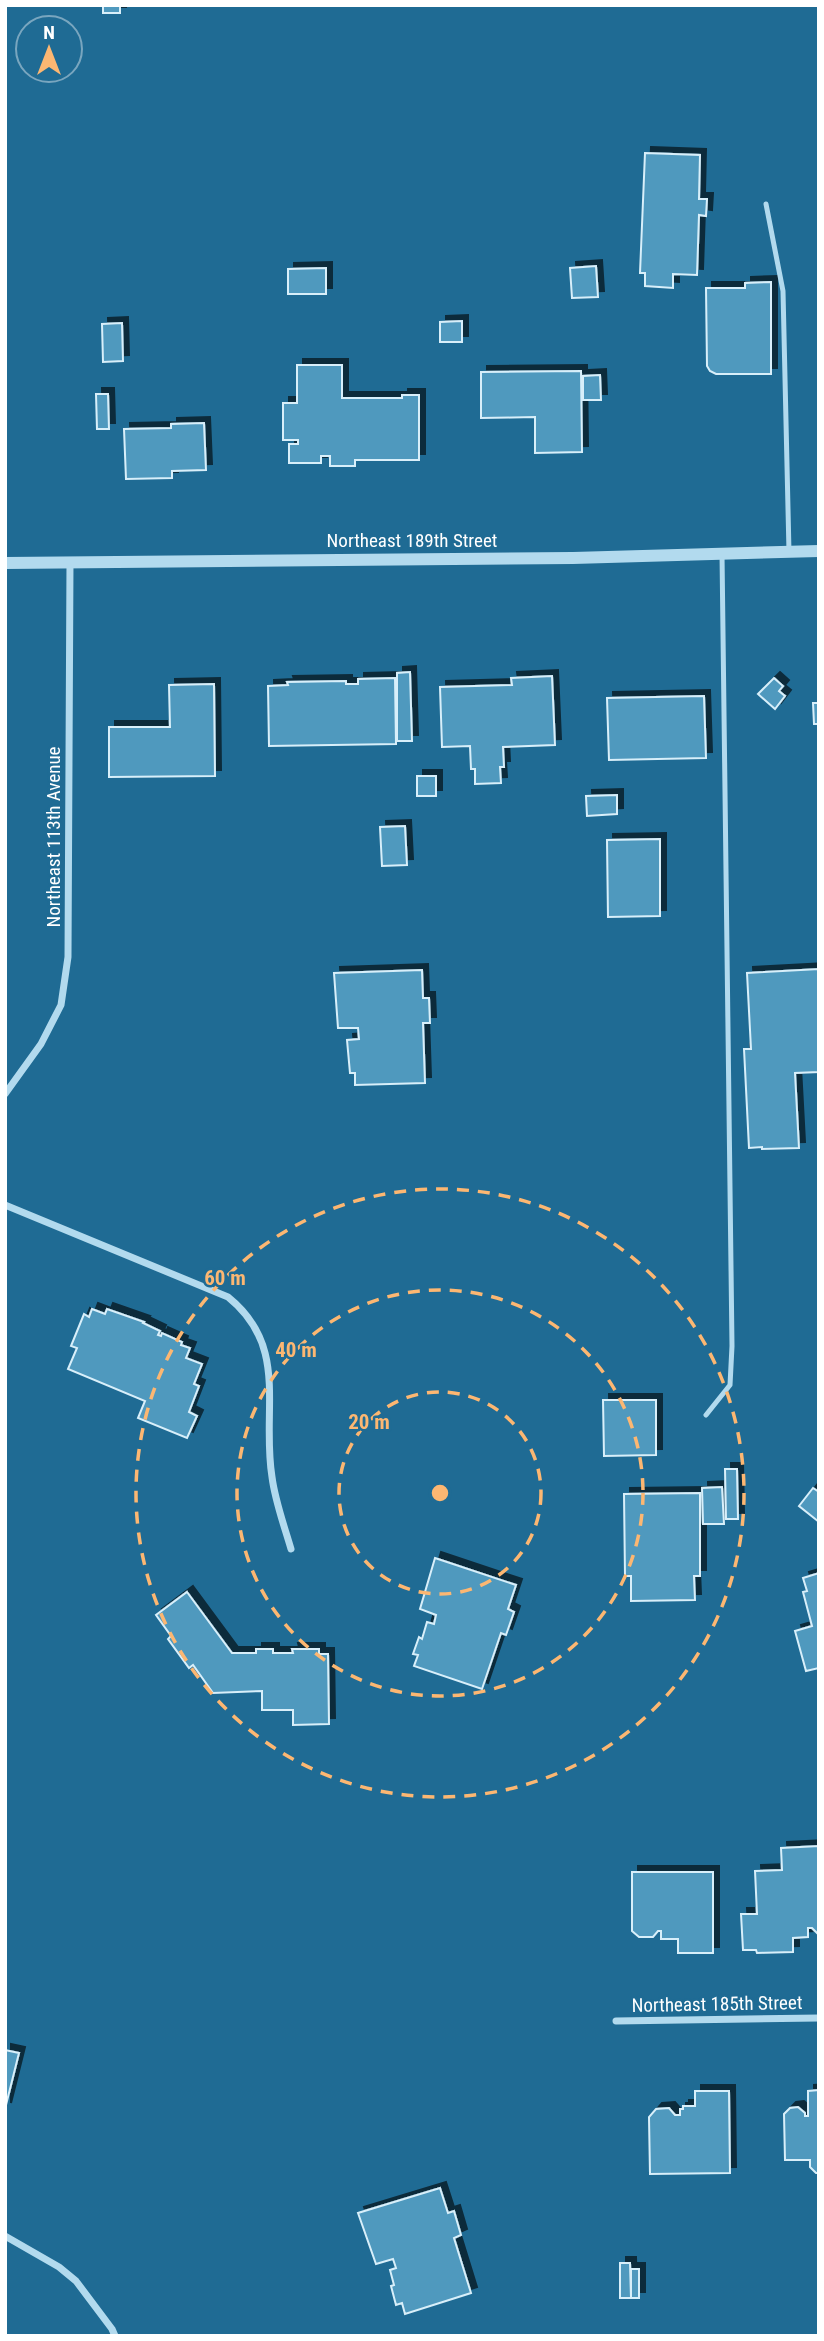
<svg xmlns="http://www.w3.org/2000/svg" width="824" height="2341" font-family="'Roboto Condensed',sans-serif">
  <style>
    .building { fill: #5099be; stroke: #d8effa; stroke-width: 2; filter: url(#shadow) }
    .lines { fill: none; stroke-linecap: round; stroke-linejoin: round }
    .service { stroke: #b2daee; stroke-width: 5 }
    .minor { stroke: #b2daee; stroke-width: 7 }
    .tertiary { stroke: #b2daee; stroke-width: 12 }
    .ring { fill: none; stroke: #fcb772; stroke-width: 3.5; stroke-dasharray: 12 9 }
    .labels { text-anchor: middle; dominant-baseline: central; stroke-width: 5; stroke-linejoin: round; paint-order: stroke }
    .street-label { font-size: 19px; fill: #fff; stroke: #1f6b94 }
    .centre { fill: #fcb772; stroke: #1f6b94; stroke-width: 3.5 }
    .ring-label { font-size: 21px; text-anchor: middle; font-weight: bold; fill: #fcb772; stroke: #1f6b94; stroke-width: 5; stroke-linejoin: round; paint-order: stroke }
  </style>
  <defs>
    <filter id="shadow"><feDropShadow dx="6" dy="-6" stdDeviation="0" flood-color="#0009"/></filter>
  </defs>
  <rect width="100%" height="100%" fill="#1f6b94"/>
  <g class="building">
    <rect x="103" y="5" width="17" height="8"/>
    <polygon points="645,153 700,155 699,199 707,199 706,216 699,215 697,275 673,274 673,288 645,286 645,273 640,273"/>
    <polygon points="596,266 598,297 572,298 570,268"/>
    <polygon points="326,268 326,294 288,294 288,269"/>
    <polygon points="771,282 771,374 716,374 710,371 707,366 706,288 745,288 745,283"/>
    <polygon points="462,321 462,342 440,342 440,322"/>
    <polygon points="122,323 123,361 103,362 102,324"/>
    <polygon points="297,365 342,365 342,398 402,398 402,395 419,395 419,460 355,460 355,466 330,466 330,456 321,456 321,463 289,463 289,444 298,444 298,440 283,440 283,403 297,403"/>
    <polygon points="581,371 582,452 535,453 535,417 481,418 481,372"/>
    <polygon points="600,375 601,400 583,400 583,376"/>
    <polygon points="96,394 108,394 109,429 97,429"/>
    <polygon points="204,423 206,470 172,471 172,478 126,479 124,429 171,428 171,424"/>
    <polygon points="410,672 412,741 397,741 397,673"/>
    <polygon points="552,676 555,745 503,747 504,767 500,767 501,783 475,784 475,769 471,769 470,746 442,747 440,687 512,685 511,678"/>
    <polygon points="395,678 396,744 269,746 268,686 288,685 287,682 346,681 346,684 358,684 358,679"/>
    <polygon points="774,678 783,686 779,691 785,696 775,709 758,694"/>
    <polygon points="214,684 215,776 109,777 109,727 170,727 169,685"/>
    <polygon points="704,696 706,758 609,760 607,698"/>
    <polygon points="813,703 819,703 819,724 814,724"/>
    <rect x="417" y="776" width="19" height="20"/>
    <polygon points="617,795 617,814 587,816 586,796"/>
    <polygon points="405,826 407,865 382,866 380,827"/>
    <polygon points="660,839 660,916 608,917 607,840"/>
    <polygon points="819,969 819,1072 795,1073 799,1148 762,1149 762,1147 749,1148 744,1049 751,1049 747,973"/>
    <polygon points="422,970 423,998 429,998 430,1023 423,1023 425,1083 355,1085 355,1073 350,1073 347,1040 359,1039 358,1028 338,1028 334,973"/>
    <polygon points="92,1309 105,1314 107,1309 144,1322 143,1323 160,1331 158,1335 161,1336 162,1333 182,1342 181,1345 190,1348 186,1358 202,1364 194,1384 199,1386 189,1412 197,1416 187,1438 138,1418 145,1401 68,1369 77,1348 71,1346 84,1314 89,1317"/>
    <polygon points="603,1400 656,1400 656,1455 604,1456"/>
    <polygon points="725,1469 737,1469 738,1519 726,1519"/>
    <polygon points="722,1487 724,1524 703,1524 702,1488"/>
    <polygon points="813,1488 819,1492 819,1522 799,1506"/>
    <polygon points="700,1493 700,1576 694,1576 695,1600 631,1601 631,1576 625,1576 624,1494"/>
    <polygon points="435,1558 516,1585 508,1609 514,1612 506,1635 501,1633 482,1689 414,1666 418,1655 413,1654 419,1637 422,1639 427,1622 434,1624 436,1615 420,1609"/>
    <polygon points="819,1573 819,1668 806,1671 795,1631 812,1626 803,1592 807,1591 803,1578"/>
    <polygon points="187,1592 232,1653 256,1653 256,1649 273,1649 273,1653 293,1653 292,1649 319,1649 319,1654 328,1654 329,1724 293,1725 293,1710 262,1710 262,1691 213,1693 193,1665 189,1668 168,1639 171,1636 156,1615"/>
    <polygon points="819,1846 819,1935 812,1928 808,1928 808,1937 793,1938 793,1952 757,1953 756,1950 743,1950 741,1914 757,1914 755,1871 782,1870 781,1848"/>
    <polygon points="632,1872 713,1872 713,1953 678,1953 678,1939 661,1939 661,1931 658,1931 653,1937 639,1937 632,1931"/>
    <polygon points="5,2050 19,2053 5,2109"/>
    <polygon points="819,2090 819,2173 816,2173 810,2167 810,2160 785,2160 784,2114 790,2108 798,2107 805,2113 805,2116 808,2116 808,2091"/>
    <polygon points="695,2091 729,2091 730,2173 650,2174 649,2117 656,2109 669,2108 675,2115 680,2115 680,2109 683,2109 683,2106 695,2106"/>
    <polygon points="440,2188 448,2213 454,2211 461,2235 454,2238 471,2293 405,2314 402,2303 396,2305 391,2286 394,2285 390,2270 396,2268 393,2259 376,2264 358,2213"/>
    <polygon points="620,2263 630,2263 631,2298 620,2298"/>
    <rect x="631" y="2269" width="8" height="29"/>
  </g>
  <g class="lines">
    <g class="service">
      <polyline points="766,204 783,291 789,552"/>
      <polyline points="706,1415 730,1385 732,1346 722,554"/>
    </g>
    <g class="minor">
      <polyline points="5,1094 41,1044 61,1005 68,957 70,562"/>
      <path d="M5,1205L228,1297C290,1347 261,1410 272,1477C275,1501 284,1525 291,1549"/>
      <polyline points="616,2021 819,2018"/>
      <polyline points="5,2236 59,2267 76,2281 112,2329 115,2336"/>
    </g>
    <polyline class="tertiary" points="5,563 573,558 819,551"/>
  </g>
  <g class="ring">
    <circle cx="440" cy="1493" r="101"/>
    <circle cx="440" cy="1493" r="203"/>
    <circle cx="440" cy="1493" r="304"/>
  </g>
  <g class="labels">
    <g class="street-label">
      <text x="412" y="540">Northeast 189th Street</text>
      <text transform="translate(53 837) rotate(-90)">Northeast 113th Avenue</text>
      <text transform="translate(717 2004) rotate(-1)">Northeast 185th Street</text>
    </g>
  </g>
  <circle cx="440" cy="1493" r="10" class="centre"/>
  <g class="ring-label">
    <text x="225" y="1285">60 m</text>
    <text x="296" y="1357">40 m</text>
    <text x="369" y="1429">20 m</text>
  </g>
  <rect width="824" height="2341" fill="none" stroke="#ffffff" stroke-width="14"/>
  <g transform="translate(49 49)"><circle r="33" fill="#1f6b94" stroke="#79a6bf" stroke-width="2"/>
  <path d="M0-5L12 26L0 18L-12 26Z" fill="#fcb772"/>
  <text y="-10" font-size="19" font-weight="bold" text-anchor="middle" fill="#ffffff">N</text>
  </g>
</svg>
